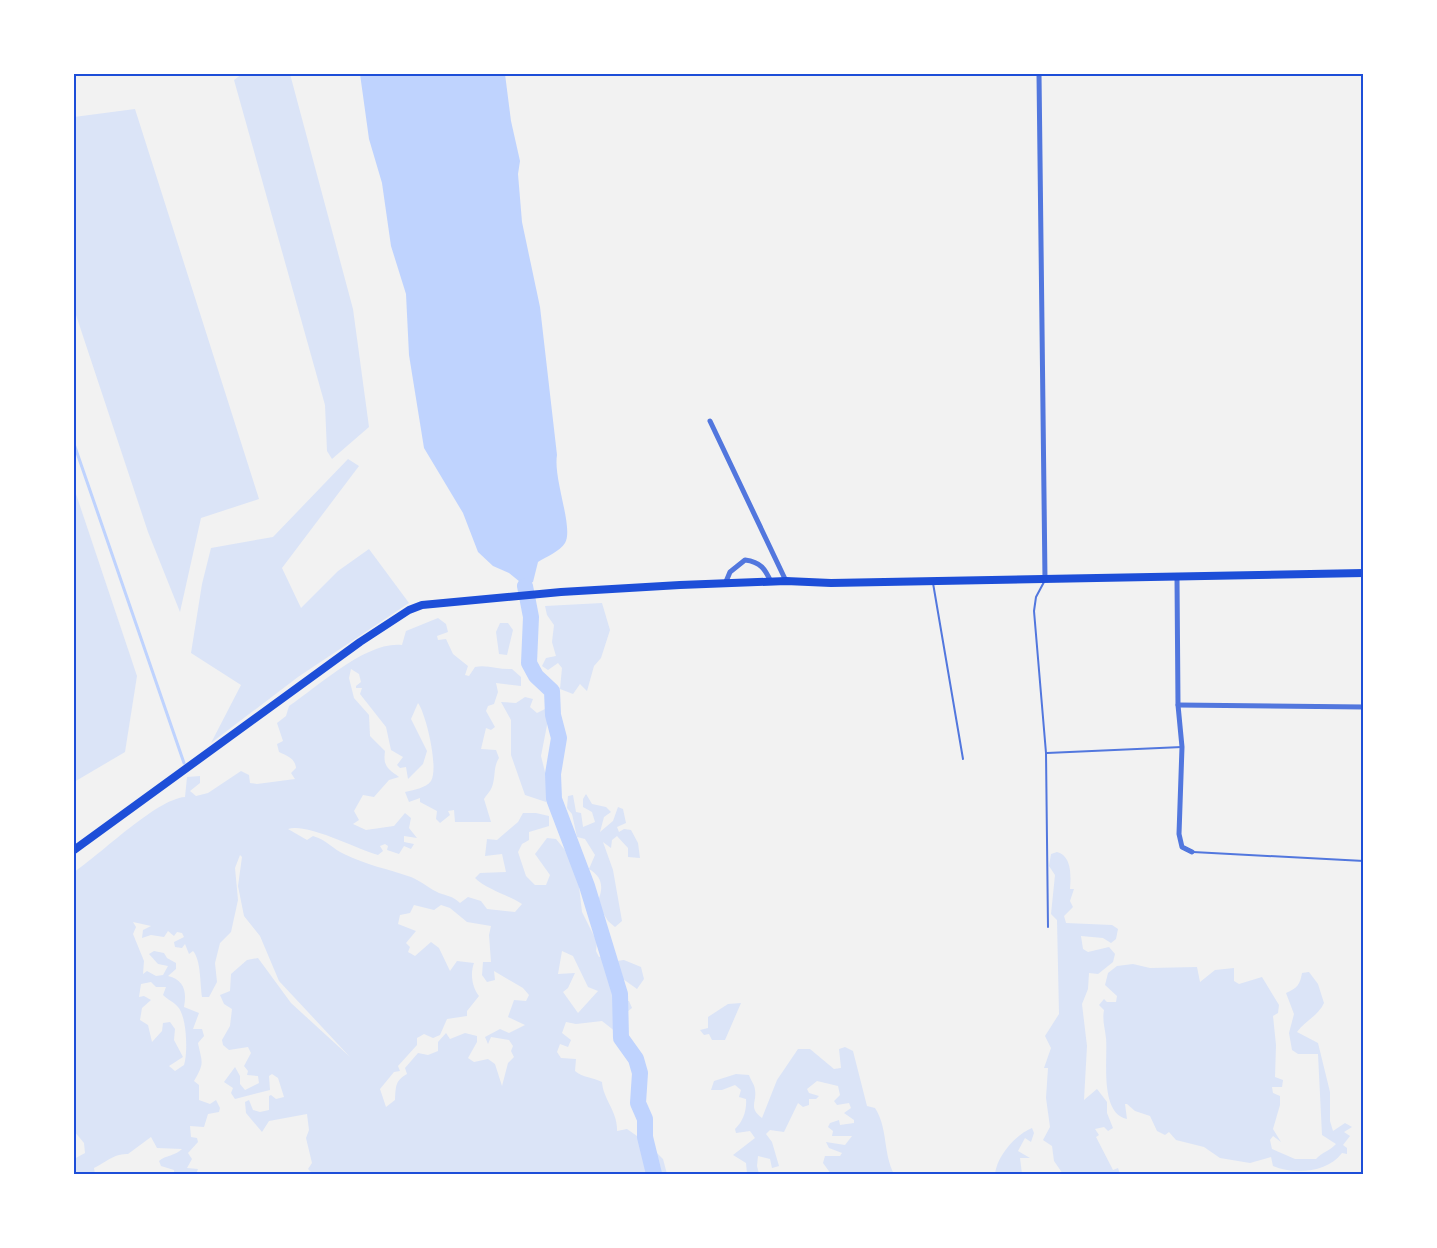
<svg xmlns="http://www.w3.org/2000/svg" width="1437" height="1248" font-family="'Roboto Serif',serif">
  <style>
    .green { fill: #dbe4f7; fill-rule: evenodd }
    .water { fill: #bfd3fe }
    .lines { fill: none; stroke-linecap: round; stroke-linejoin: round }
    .stream { stroke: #bfd3fe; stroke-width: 3 }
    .river { stroke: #bfd3fe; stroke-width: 16 }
    .service { stroke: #5277de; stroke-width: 2 }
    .minor { stroke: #5277de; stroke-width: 5 }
    .primary { stroke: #1d4ed8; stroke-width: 8 }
    .neatline { fill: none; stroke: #1d4ed8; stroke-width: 2 }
  </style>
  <rect width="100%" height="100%" fill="#f2f2f2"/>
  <g class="green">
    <polygon points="242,74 290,74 353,309 369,427 332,459 327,451 325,405 234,80"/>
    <polygon points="135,109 259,499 201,518 180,612 148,532 74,309 74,117"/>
    <polygon points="348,459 359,466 282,568 301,608 338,571 369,549 409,603 298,677 211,743 241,685 191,653 202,584 211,548 273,537"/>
    <polygon points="74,488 137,676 125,752 74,782"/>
    <polygon points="602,603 610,630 601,658 594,666 587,691 580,684 573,694 560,689 562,668 558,663 548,670 542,666 546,658 556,656 552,642 554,625 547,615 545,606"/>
    <path d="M438,618L446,624L448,632L437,636L438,640L446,639L453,654L468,666L465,675L469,676L475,667C487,664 499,670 512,669L521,677V686L496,683L498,692L494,704L488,706L486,711L495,727L491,730L486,728L481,749L496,750L499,758C493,767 496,776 492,787C490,792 486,795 484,799L491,822H455L454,810L448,811L450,815L440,823L436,819L437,811L420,802V798L409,802L405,792C413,790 426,788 431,781C439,768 426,714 418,703L411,719L427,751L423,764L408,779L406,767L400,768L397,765L403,757L391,750L386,727L360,694L362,688H356V686L361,682L359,674L351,669L349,678L354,698L369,715L370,736L385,751C383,766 387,768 399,777L389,780L374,797L363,795L354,811L359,820L353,824L366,830L394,826L405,813L411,818L409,828L417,838L404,836V842L414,844L411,849L404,846L399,854L387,850L388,846L385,844L380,846L383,851L378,855C356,849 308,823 288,829L307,840L313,836C327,840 333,849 344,854C366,865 388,869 411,877C421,881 430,889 439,893C447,896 453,896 460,903L468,897L481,901L487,909L515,912L522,904C508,895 486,889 475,878L480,873L506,872L502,854L485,856L487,839L497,840L518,822L523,813H536L549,816V826L529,832V840L522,844L518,852L526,876L535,885H546L550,875L535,854L547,838L556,839L565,850L578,878L582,912L597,942L596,951L599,957L614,953L617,961L624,960L641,967L644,979L637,989L623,979L611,980L618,1000L629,1001L632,1008L623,1015L624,1026L618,1040L616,1032L602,1021L576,1024L566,1022L562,1033L571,1040L568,1047L560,1044L557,1052L561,1058L576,1059L575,1071C583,1078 593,1077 602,1082C603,1099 618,1112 617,1131L627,1129L637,1136L651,1138V1147L663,1159L667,1174H313L308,1169L312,1163L306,1138L309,1130L307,1114L269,1121L262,1132L246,1113L245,1102L249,1100L253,1110L260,1112L269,1110V1096L271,1095L276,1099L284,1097L278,1078L272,1074L269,1076L270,1090L235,1099L231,1093L233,1088L224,1082L235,1067L240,1076V1084L245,1090L259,1083L258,1076L247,1075L248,1071L244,1066L251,1053L248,1047L229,1050L223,1045L222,1040L230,1026L232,1009L224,1004L220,995L230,991L231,974L247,960L258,958L291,1003L350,1057L279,981L260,936L244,916L238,886L242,857L240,855L235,868L238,900L231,932L220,943L215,963L217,982L209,997H202C200,983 201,960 193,951L189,954L185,944L182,948L175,947L174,942L184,937L182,933L177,932L174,936L168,931L164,937L151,935L142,938L143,930L151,926L133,922L136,927L133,934L144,961L143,974L147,971L156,976L163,975L168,966L158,964L149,954L154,951L164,953L167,958L176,963V969L168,976C184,980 187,991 184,1007L199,1013L193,1029H202L204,1036L198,1043C202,1063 205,1062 194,1081L199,1085V1100L210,1104L216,1100L220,1108L219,1112L208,1114L204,1127L190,1126L191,1137L197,1138L198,1142L188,1153L192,1159L187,1168L198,1169L196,1174H174V1170L161,1166L159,1161C166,1155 175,1156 182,1149L157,1148L151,1137L128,1154C114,1153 105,1163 94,1168L95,1174H74V1159L85,1153L84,1143L74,1131V872C99,856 156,799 185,797L187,777L200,776V783L190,791L196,796L208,793L241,771L249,775L250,783L257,784L295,779L291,773L296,768C295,758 287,756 279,752L277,744L283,741L277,723L286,716L289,706C319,686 366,641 402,645L406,631ZM414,905L434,910L441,905L450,908L467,922L491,926L489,935L491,962H483L482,975L487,982L495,980L494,971L523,988L529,995L526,1001L514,1000L508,1017L525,1025L509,1033L500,1029L485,1037L488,1044L491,1037L509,1040L513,1046L511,1051L514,1057L508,1063L502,1086L495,1064L488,1059L474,1062L468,1058L477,1042V1036L465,1033L450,1039L446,1033L438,1042V1051L428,1055L418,1053L405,1068L407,1074C395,1081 396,1086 395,1100L386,1107L380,1089L394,1072L400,1071L398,1066L417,1045V1038L424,1034L433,1038L440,1035L447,1019L467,1016V1011L479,996C472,987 470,974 474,963L457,961L450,971L439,948L431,942L415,956L408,952L410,947L406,943L416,931L398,924L400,915L410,913ZM562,951L573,956L588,987L598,991L578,1013L563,992L568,988L575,973L558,974ZM151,982L156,987H166L163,995C168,1000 174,1002 178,1007C187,1017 188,1053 184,1065L175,1071L169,1066L183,1057L174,1040L175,1029L170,1022L163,1023L162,1031L152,1042L148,1025L140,1020L142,1008L151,1000L144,996L139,997L141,984Z"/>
    <polygon points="500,623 508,623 513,630 507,655 499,654 496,632"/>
    <polygon points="525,697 533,699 530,707 537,713 545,709 548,720 541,756 547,780 546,802 525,795 511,755 511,720 501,702 516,703"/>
    <path d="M586,794L592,804L606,807L611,812L604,817L600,832L613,821L618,807L623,809L626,823L617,827L619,832L624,829L631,830L638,843L640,858L628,857V848L617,836L612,840L611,848L603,842L613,870L622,921L615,927L608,921L597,903C604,889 603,877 589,869L595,855L585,839L577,837L572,814L567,808L568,796L573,795L576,812L581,813L583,827L595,822L592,812L583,807V799Z"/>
    <path d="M1057,852C1072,856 1071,876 1070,889H1074L1070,901L1073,907L1064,916L1066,923L1112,925L1118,929L1116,939L1111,943L1103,938L1081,936L1083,949L1088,952L1109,947L1115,954L1113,962L1098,974L1089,973L1088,989L1082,1004L1087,1046L1084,1100L1097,1089L1107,1102V1113L1113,1128L1108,1131L1104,1127L1095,1129L1099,1135L1096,1137L1113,1170L1118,1168L1120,1174H1063L1054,1161L1052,1146L1043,1140L1050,1127L1046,1098L1048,1068H1044L1051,1048L1045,1036L1059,1014L1057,920L1051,914L1055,875L1049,866L1051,854Z"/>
    <path d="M1133,964L1150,968L1197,967L1200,982L1215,970L1234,968V981L1239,984L1262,977L1279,1005L1278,1013L1273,1016L1276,1045L1275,1077L1283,1080L1282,1087H1272L1273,1093L1280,1096V1105L1273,1129L1281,1142L1273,1136L1270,1140L1272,1149L1295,1159H1316C1322,1152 1330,1151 1336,1144L1322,1135L1318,1054H1298L1292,1050L1289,1033L1294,1014L1286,993C1297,988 1300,985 1302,973L1309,972L1318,984L1324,1003C1319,1015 1305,1021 1297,1032L1318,1043L1330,1092V1121L1333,1131L1345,1123L1352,1127L1344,1132L1350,1136L1343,1145L1347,1148V1154L1342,1153C1327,1173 1294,1175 1273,1166L1271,1157L1250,1163L1220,1158L1204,1147L1176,1140L1169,1132L1165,1135L1157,1131L1150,1116L1135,1111L1127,1104H1125L1127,1119C1099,1113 1108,1059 1106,1038C1105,1028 1102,1020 1104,1010L1099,1005L1104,999L1107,1002H1116L1117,996L1105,985L1108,973L1117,966Z"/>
    <polygon points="741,1003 725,1040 712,1040 709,1034 704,1035 700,1030 708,1028 708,1017 728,1004"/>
    <path d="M845,1047L853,1051L867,1106L875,1108C888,1128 883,1153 894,1174H831L823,1163L825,1156H840L842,1153L829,1148L826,1142L845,1145L852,1136H832L833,1131L828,1127L830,1123L839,1120L840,1125L854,1123V1120L844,1113L851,1108L849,1103L837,1105L834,1101L840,1095L838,1086L817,1081L807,1089L809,1093L819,1096L816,1099H809V1105L803,1107L798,1103L784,1132L770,1130L766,1134L772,1142L779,1166L772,1168L770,1159L758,1156L757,1166L759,1174H747L746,1163L733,1155L755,1138L750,1131L736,1133L735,1129C743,1122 747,1110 746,1099L739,1097L741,1090L735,1085L722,1090H711L714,1081L736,1074L749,1075C750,1079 755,1085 755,1090C757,1103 748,1107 762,1118L777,1080L798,1049H810L834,1069L841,1068L839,1049Z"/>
    <path d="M1032,1128L1034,1133L1031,1142L1025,1138L1018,1151L1030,1158H1020L1022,1174H995C997,1156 1015,1135 1032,1128Z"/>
  </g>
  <path class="water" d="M360,74H505L511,121L520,161L518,174L522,222L540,307L557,455C553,479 574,528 565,543C560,551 546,557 538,562L533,582L525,586L509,573L493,566L478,552L463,513L424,448L409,355L406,294L391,246L382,183L369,139Z"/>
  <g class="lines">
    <polyline class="stream" points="74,444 184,763"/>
    <polyline class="river" points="525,586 531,617 529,663 536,676 552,691 553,715 559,738 553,774 554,799 587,886 620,994 621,1038 636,1059 640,1073 638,1103 645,1119 645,1137 654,1174"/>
    <g class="service">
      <polyline points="1044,582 1036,597 1034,611 1046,753 1048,927"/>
      <polyline points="933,583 963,759"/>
      <polyline points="1047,753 1182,747"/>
      <polyline points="1193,852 1364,861"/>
    </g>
    <g class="minor">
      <polyline points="1039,74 1045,579"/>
      <polyline points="710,421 786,581"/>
      <polyline points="1177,578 1178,705 1182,747 1179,834 1182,847 1192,852"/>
      <path d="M725,584L730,572L745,560C761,562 765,569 771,582"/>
      <polyline points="1178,705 1364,707"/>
    </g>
    <polyline class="primary" points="74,850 360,642 409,610 422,605 561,592 680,585 786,581 831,583 1364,573"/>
  </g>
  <rect width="1437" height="1248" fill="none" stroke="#ffffff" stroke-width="150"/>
  <rect x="75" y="75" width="1287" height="1098" class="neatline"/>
</svg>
